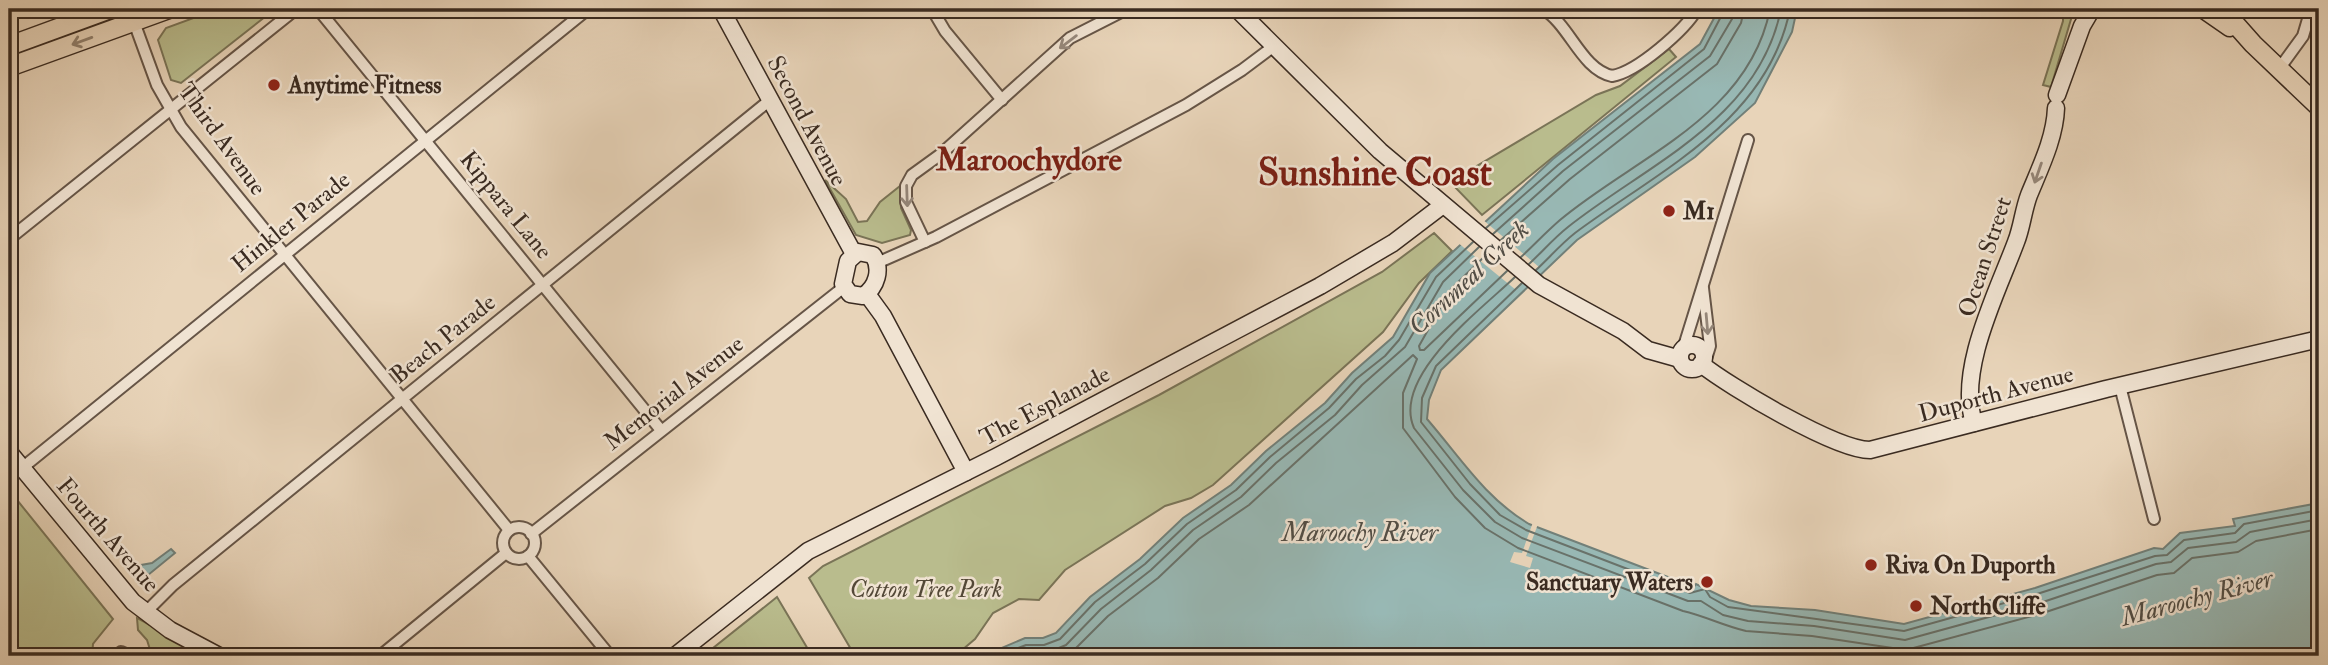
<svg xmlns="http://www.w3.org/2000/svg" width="2328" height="665" font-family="'IM FELL Double Pica',serif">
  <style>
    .green { fill: #b9bc8d; stroke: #7a7457; stroke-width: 2 }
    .water { fill: #98b8b4; stroke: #728079; stroke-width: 2 }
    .pier { fill: #e8d4b9 }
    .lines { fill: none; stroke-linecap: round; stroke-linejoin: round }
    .shore { stroke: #69726a; stroke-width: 2 }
    .street-casing { stroke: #665547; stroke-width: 14 }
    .secondary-casing { stroke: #3a2b21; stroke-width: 19 }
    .primary-casing { stroke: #3a2b21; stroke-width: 21 }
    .street { stroke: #f0e3d2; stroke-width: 10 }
    .secondary { stroke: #f0e3d2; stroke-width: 16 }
    .primary { stroke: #e8d4b9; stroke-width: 18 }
    .oneway { stroke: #91806d }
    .oneway2 { stroke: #95877a }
    .poi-dot { fill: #8f2418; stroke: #f0e3d2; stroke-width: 2.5 }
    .labels { text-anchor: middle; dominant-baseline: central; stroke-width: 5; stroke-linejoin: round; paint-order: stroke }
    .poi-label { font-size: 24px; font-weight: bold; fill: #3a2b21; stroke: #f0e3d2; text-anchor: start }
    .street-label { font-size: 24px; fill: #3a2b21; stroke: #f0e3d2 }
    .park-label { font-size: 24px; font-style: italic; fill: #534837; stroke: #f0e3d2 }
    .water-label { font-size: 26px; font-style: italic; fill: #524e46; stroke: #f0e3d2 }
    .district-label { font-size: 32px; font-weight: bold; fill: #7a1f14; stroke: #f0e3d2 }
    .town-label { font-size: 38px; font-weight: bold; fill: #7a1f14; stroke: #f0e3d2 }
  </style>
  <rect width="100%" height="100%" fill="#e8d4b9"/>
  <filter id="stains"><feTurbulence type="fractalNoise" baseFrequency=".00286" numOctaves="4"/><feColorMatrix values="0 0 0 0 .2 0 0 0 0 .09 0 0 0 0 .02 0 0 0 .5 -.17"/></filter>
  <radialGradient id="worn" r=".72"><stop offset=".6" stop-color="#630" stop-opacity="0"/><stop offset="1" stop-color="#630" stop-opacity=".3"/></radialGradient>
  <g class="green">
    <polygon points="218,9 275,9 181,83 171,80 158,40 166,28"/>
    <polygon points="2063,9 2074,9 2051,87 2043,85 2063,21"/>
    <polygon points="1669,49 1676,57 1482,215 1450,182 1596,95 1620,86"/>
    <polygon points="825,180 846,199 858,222 867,221 880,202 900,186 901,208 911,230 910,235 882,243 856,235"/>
    <polygon points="1434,233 1452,251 1419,283 1383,332 1213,485 1191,498 1165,506 1065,570 1039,600 1019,599 993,613 975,639 955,656 855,656 809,578 823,566 1159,395 1382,272"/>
    <polygon points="9,490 113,619 93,644 92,656 9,656"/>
    <polygon points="777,597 812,656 703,656"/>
    <polygon points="137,618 205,656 152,656 147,640 138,630"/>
  </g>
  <g class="water">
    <path d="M1719,9H1797L1792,32L1755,103L1695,157L1577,240L1441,370L1429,400L1427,419C1460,457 1485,498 1529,524L1694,587L1696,584L1729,600L1751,606L1815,610L1904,624L2035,588L2154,548L2163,549L2180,533L2235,526L2233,519L2319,503V656H983L1025,638H1043L1056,633L1090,597L1140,559L1183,518L1231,485L1266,451L1325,403L1352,373L1393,337L1430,273L1553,159L1700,44Z"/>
    <polygon points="171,549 175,553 142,580 130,567 152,563"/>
  </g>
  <g class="pier">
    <polygon points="1482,219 1539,267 1516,290 1457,242"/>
    <polygon points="1533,522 1538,524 1526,556 1533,558 1530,568 1510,562 1514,552 1522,553"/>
  </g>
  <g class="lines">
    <g class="shore">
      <polyline points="1486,228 1558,165 1704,49 1725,9"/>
      <polyline points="1493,234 1563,171 1710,56 1732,19 1734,9"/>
      <polyline points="1501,240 1570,179 1717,64 1741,23 1744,9"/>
      <polyline points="1487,254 1451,289 1419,346 1420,350 1424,350 1507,271"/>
      <path d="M1521,257C1534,245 1546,232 1560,220C1635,157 1749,117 1770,9"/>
      <path d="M1529,264C1542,252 1554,238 1568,227C1647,164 1759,120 1781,9"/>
      <path d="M1536,270C1549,258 1561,244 1575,233C1658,171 1768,121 1790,9"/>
      <path d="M1515,277C1483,308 1391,376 1414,428L1463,490L1495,522L1522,538L1688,601H1701L1723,615L1748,621L1814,626L1905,640L2040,603L2156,564L2171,562L2188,548L2236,542L2250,532L2319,519"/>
      <polyline points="1522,283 1436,366 1422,398 1421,422 1470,484 1500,515 1526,530 1690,593 1705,589 1710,597 1728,607 1904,631 2037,594 2155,556 2167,555 2184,540 2235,533 2244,524 2319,510"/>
      <polyline points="998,656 1026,645 1044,645 1060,639 1095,602 1145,564 1187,524 1236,490 1270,457 1329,408 1356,379 1385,356 1399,340 1436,277 1473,242"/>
      <polyline points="1020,656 1047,653 1066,645 1101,609 1151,570 1193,530 1241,497 1276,463 1335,415 1362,385 1405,347 1443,282 1479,247"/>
      <path d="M1068,656L1108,616L1158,578L1199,539L1249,505L1413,355L1417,359L1403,393V428L1455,497L1485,528L1518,548L1683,611C1705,616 1724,626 1746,631L1812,636L1906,650L2043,613L2157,575L2174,573L2192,558L2238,552L2256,541L2319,529"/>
    </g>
    <defs>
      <g id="street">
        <polyline points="318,9 660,429"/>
        <polyline points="932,9 945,31 1002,100"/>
        <path d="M1543,9C1570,25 1581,69 1612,76C1637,72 1685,30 1697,9"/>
        <polyline points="134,22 157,85 181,127 509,530"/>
        <polyline points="2279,69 2303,36 2311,9"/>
        <polyline points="9,239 296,9"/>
        <polyline points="925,242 906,202 906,186 912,175 941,154 1070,38 1127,9"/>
        <polyline points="877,263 936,237 1186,105 1242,70 1274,46"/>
        <polyline points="1703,288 1710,346 1706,359"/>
        <polyline points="1684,346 1748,140"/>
        <polyline points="2120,386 2154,519"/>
        <polyline points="22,468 588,9"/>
        <circle cx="519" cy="543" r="16"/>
        <polyline points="531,534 844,287"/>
        <polyline points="528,556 610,656"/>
        <polyline points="145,613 173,585 770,100"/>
        <polyline points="117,656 121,652 130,656"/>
        <polyline points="380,656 506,553"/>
      </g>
      <g id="secondary">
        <polyline points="721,9 854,254"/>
        <polyline points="1237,9 1380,151 1539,285 1623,331 1648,350 1680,359"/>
        <polyline points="2057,95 2082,26 2092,9"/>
        <path d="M858,252L873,255C882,269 877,287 863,296L850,294L843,284L848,261Z"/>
        <polyline points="867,294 883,316 966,472"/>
        <circle cx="1692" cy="357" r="12"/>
        <path d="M1701,364C1730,387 1836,450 1870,450L2106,389L2319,339"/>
        <path d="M1974,423C1957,370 1997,293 2016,242C2022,227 2023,211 2029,195C2040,168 2055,138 2056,108"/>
        <polyline points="9,452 133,602 170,630 219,656"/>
        <polyline points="675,656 808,551 996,457 1320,286 1393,243 1443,205"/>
      </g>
      <g id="primary">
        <polyline points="2204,9 2230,27"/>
        <polyline points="2222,9 2253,44 2319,107"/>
        <polyline points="9,46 110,9"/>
        <polyline points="9,67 169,9"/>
      </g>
    </defs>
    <use href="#street" class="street-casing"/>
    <use href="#secondary" class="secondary-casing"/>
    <use href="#primary" class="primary-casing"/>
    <use href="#street" class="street"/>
    <use href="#secondary" class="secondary"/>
    <use href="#primary" class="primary"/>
  </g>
  <defs><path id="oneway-shaft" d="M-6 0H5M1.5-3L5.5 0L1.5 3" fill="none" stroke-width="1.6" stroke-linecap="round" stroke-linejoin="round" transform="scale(1.75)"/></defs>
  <use class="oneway" href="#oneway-shaft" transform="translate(82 41) rotate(160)"/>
  <g class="oneway2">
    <use href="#oneway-shaft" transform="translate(1068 42) rotate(143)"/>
    <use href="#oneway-shaft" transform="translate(2038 173) rotate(109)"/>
    <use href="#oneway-shaft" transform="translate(907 196) rotate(88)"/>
    <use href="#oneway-shaft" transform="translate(1707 324) rotate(85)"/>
  </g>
  <g class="poi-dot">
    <circle cx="274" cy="85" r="7"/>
    <circle cx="1669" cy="211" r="7"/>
    <circle cx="1871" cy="565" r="7"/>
    <circle cx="1707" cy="582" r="7"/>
    <circle cx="1916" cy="606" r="7"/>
  </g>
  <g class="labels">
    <g class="poi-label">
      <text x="288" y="85">Anytime Fitness</text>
      <text x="1683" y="211">M1</text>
      <text x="1885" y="565">Riva On Duporth</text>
      <text x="1693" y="582" text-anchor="end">Sanctuary Waters</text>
      <text x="1930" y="606">NorthCliffe</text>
    </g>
    <g class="street-label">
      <text transform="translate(807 121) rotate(62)">Second Avenue</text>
      <text transform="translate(222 139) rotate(54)">Third Avenue</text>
      <text transform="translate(506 205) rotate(51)">Kippara Lane</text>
      <text transform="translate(291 222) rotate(-39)">Hinkler Parade</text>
      <text transform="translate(1985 257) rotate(-72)">Ocean Street</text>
      <text transform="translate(443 339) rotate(-39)">Beach Parade</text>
      <text transform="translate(674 393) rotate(-38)">Memorial Avenue</text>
      <text transform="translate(1996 394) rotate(-15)">Duporth Avenue</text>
      <text transform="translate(1045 406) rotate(-28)">The Esplanade</text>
      <text transform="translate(108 535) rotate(49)">Fourth Avenue</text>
    </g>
    <g class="park-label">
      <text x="926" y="589">Cotton Tree Park</text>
    </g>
    <g class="water-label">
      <text transform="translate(1469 278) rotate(-43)">Cornmeal Creek</text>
      <text x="1360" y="533">Maroochy River</text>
      <text transform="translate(2197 598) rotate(-15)">Maroochy River</text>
    </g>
    <g class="district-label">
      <text x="1029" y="160">Maroochydore</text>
    </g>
    <g class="town-label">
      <text x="1375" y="173">Sunshine Coast</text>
    </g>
  </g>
  <rect width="2328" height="665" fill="none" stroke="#e8d4b9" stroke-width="35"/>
  <rect x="10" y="10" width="2307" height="644" fill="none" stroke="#3a2b21" stroke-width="3.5"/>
  <rect x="18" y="18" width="2293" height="630" fill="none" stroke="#3a2b21" stroke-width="2"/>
  <rect width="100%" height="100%" filter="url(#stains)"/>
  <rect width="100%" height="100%" fill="url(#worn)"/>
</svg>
